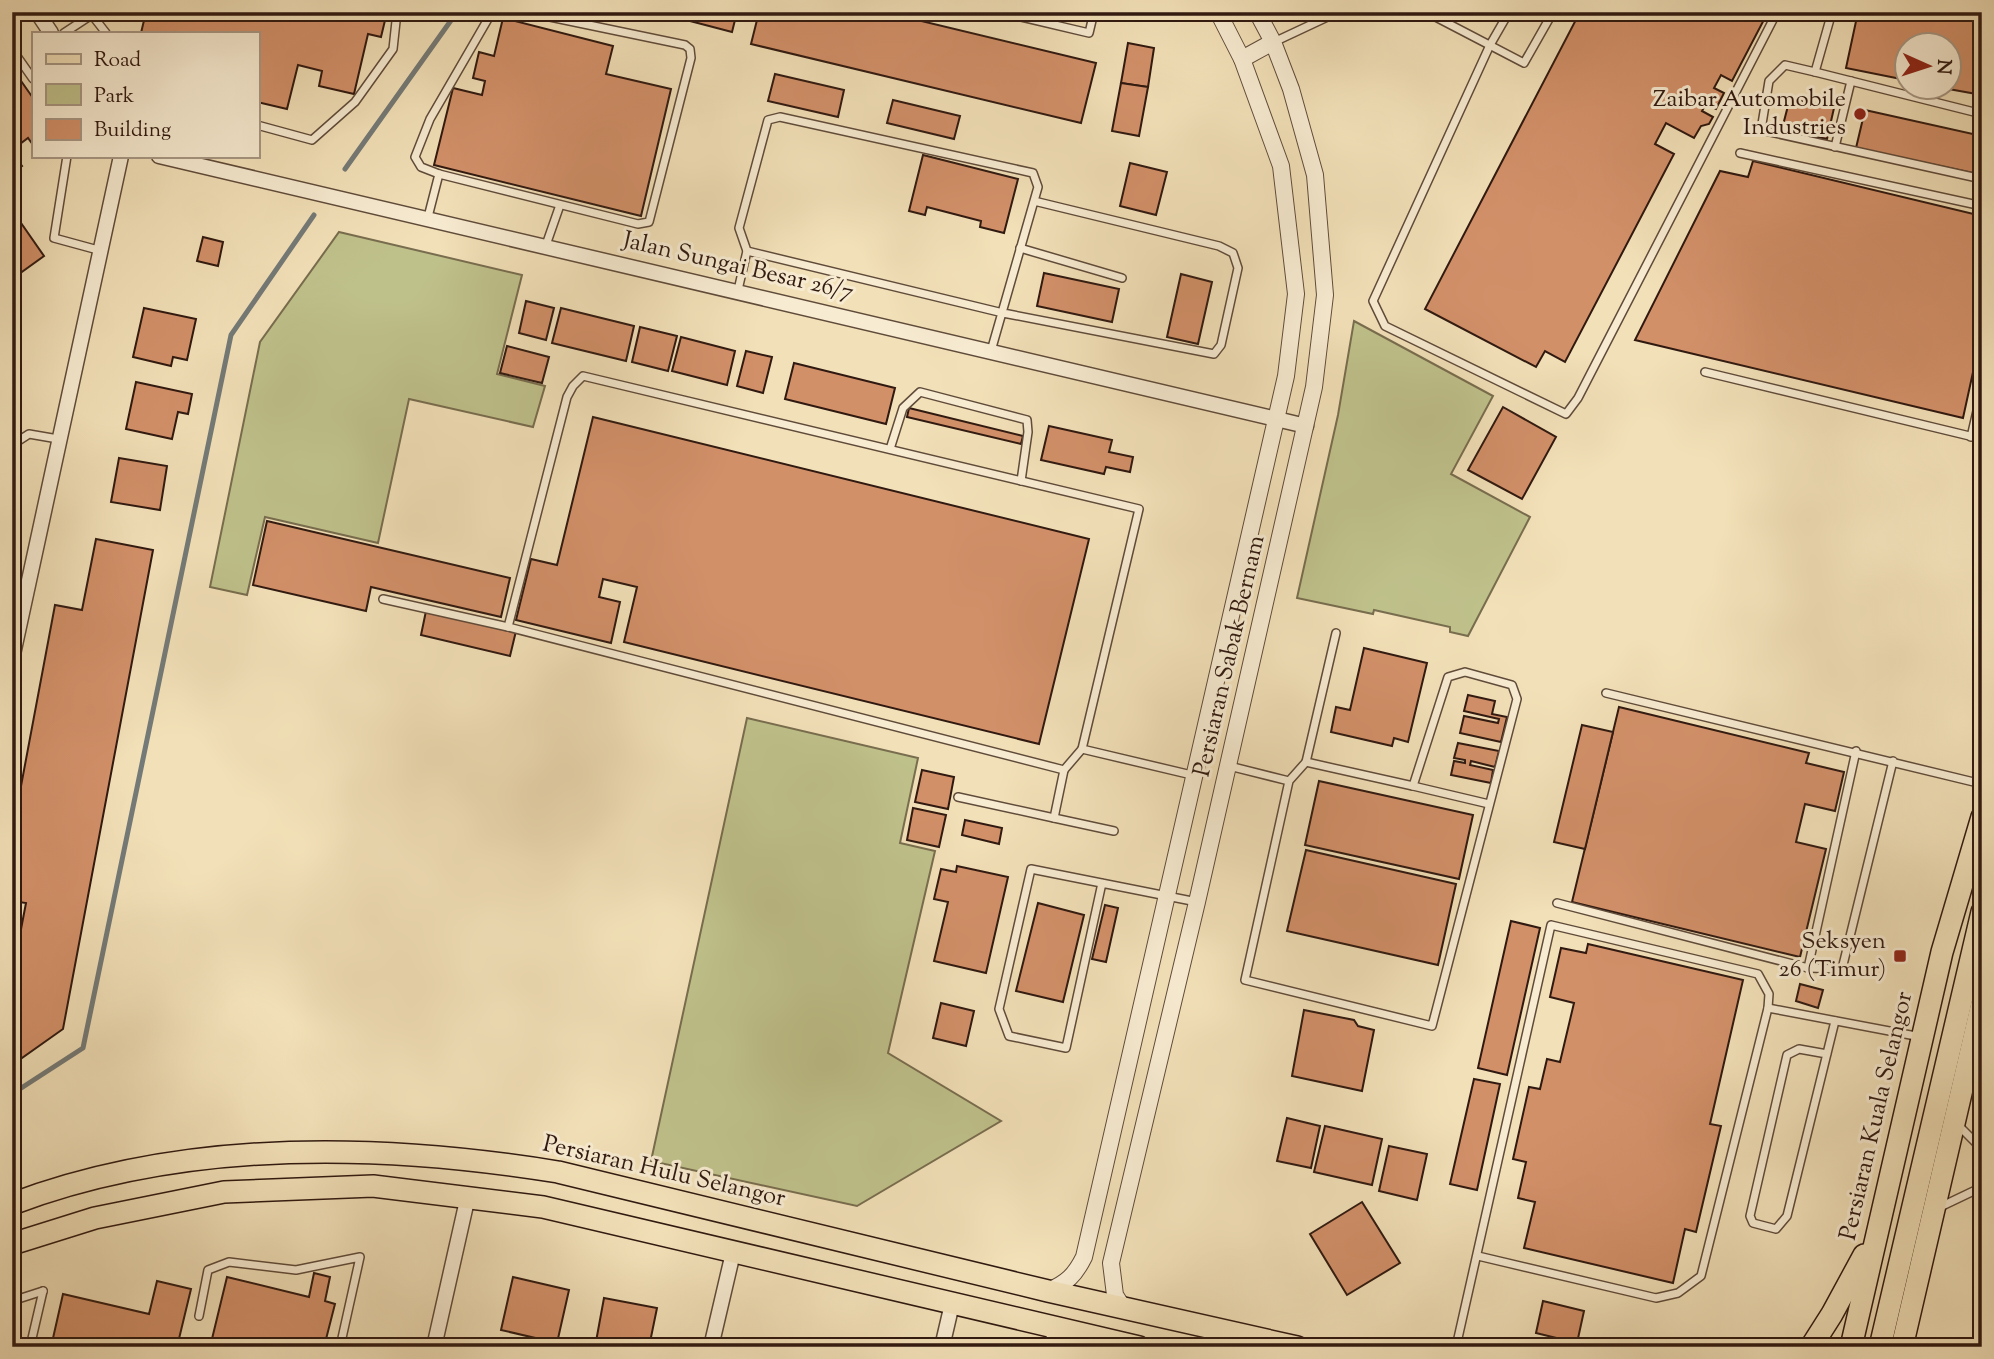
<svg xmlns="http://www.w3.org/2000/svg" width="1994" height="1359" font-family="'Sorts Mill Goudy',serif">
  <style>
    .green { fill: #bfc18b; stroke: #786d4e; stroke-width: 2 }
    .lines { fill: none; stroke-linecap: round; stroke-linejoin: round }
    .stream { stroke: #747a77; stroke-width: 5 }
    .building { fill: #d29069; stroke: #301910; stroke-width: 2 }
    .service-casing { stroke: #604b3a; stroke-width: 10 }
    .minor-casing { stroke: #604b3a; stroke-width: 17 }
    .tertiary-casing { stroke: #604b3a; stroke-width: 18 }
    .primary-casing { stroke: #301910; stroke-width: 24 }
    .service { stroke: #f7ebd1; stroke-width: 7 }
    .minor { stroke: #f7ebd1; stroke-width: 14 }
    .tertiary { stroke: #f7ebd1; stroke-width: 16 }
    .primary { stroke: #f2e0b8; stroke-width: 21 }
    .poi-dot { fill: #8f2418; stroke: #f7ebd1; stroke-width: 2.5 }
    .labels { text-anchor: middle; dominant-baseline: central; stroke-width: 6; stroke-linejoin: round; paint-order: stroke }
    .poi-label { font-size: 24px; fill: #301910; stroke: #f7ebd1; text-anchor: end }
    .street-label { font-size: 24px; fill: #301910; stroke: #f7ebd1 }
  </style>
  <rect width="100%" height="100%" fill="#f2e0b8"/>
  <filter id="stains"><feTurbulence type="fractalNoise" baseFrequency=".00286" numOctaves="4"/><feColorMatrix values="0 0 0 0 .2 0 0 0 0 .09 0 0 0 0 .02 0 0 0 .5 -.17"/></filter>
  <radialGradient id="worn" r=".72"><stop offset=".6" stop-color="#630" stop-opacity="0"/><stop offset="1" stop-color="#630" stop-opacity=".3"/></radialGradient>
  <g class="green">
    <polygon points="339,232 522,275 497,374 545,386 533,427 409,399 378,543 265,517 247,595 210,587 260,342"/>
    <polygon points="1354,321 1493,396 1451,474 1530,517 1468,636 1450,632 1450,627 1374,610 1373,614 1297,598 1338,415"/>
    <polygon points="747,718 918,758 900,843 935,851 888,1053 1001,1121 857,1206 651,1161"/>
  </g>
  <g class="lines">
    <g class="stream">
      <polyline points="345,169 457,12"/>
      <polyline points="12,1094 83,1048 231,335 314,215"/>
    </g>
  </g>
  <g class="building">
    <polygon points="146,12 387,12 381,37 368,34 354,94 319,86 322,71 298,65 287,109 257,102 257,33 141,33"/>
    <polygon points="692,12 737,12 732,32 690,21"/>
    <polygon points="759,12 884,12 1096,63 1081,123 751,44"/>
    <polygon points="1580,12 1636,12 1642,15 1643,12 1768,12 1732,81 1721,75 1714,88 1724,93 1716,109 1706,104 1702,111 1713,117 1709,124 1701,126 1694,138 1666,123 1655,144 1674,154 1565,362 1545,351 1536,367 1425,309"/>
    <polygon points="1858,12 1982,12 1982,95 1943,88 1948,88 1948,46 1906,46 1906,80 1846,68"/>
    <polygon points="503,18 613,46 606,74 671,89 641,216 434,165 453,88 482,95 485,81 473,78 479,52 494,56"/>
    <polygon points="1128,43 1154,48 1148,87 1121,83"/>
    <polygon points="12,68 33,98 33,145 28,138 12,150"/>
    <polygon points="775,74 844,90 838,117 768,101"/>
    <polygon points="1121,83 1148,87 1139,136 1112,131"/>
    <polygon points="1790,98 1834,108 1827,139 1782,129"/>
    <polygon points="893,100 960,116 954,139 887,123"/>
    <polygon points="1865,110 1982,136 1982,175 1856,148"/>
    <polygon points="12,152 22,166 12,173"/>
    <polygon points="923,155 1018,179 1004,233 980,227 981,221 927,207 925,215 909,211"/>
    <polygon points="1753,161 1982,216 1982,331 1963,418 1635,340 1720,171 1748,177"/>
    <polygon points="1130,163 1167,172 1156,215 1120,206"/>
    <polygon points="12,210 44,256 12,279"/>
    <polygon points="203,237 223,242 218,266 197,261"/>
    <polygon points="1044,273 1119,289 1112,322 1037,306"/>
    <polygon points="1181,274 1212,282 1198,344 1167,337"/>
    <polygon points="526,301 554,308 546,340 519,333"/>
    <polygon points="144,308 196,319 187,360 173,357 171,366 133,357"/>
    <polygon points="561,308 634,326 626,361 552,343"/>
    <polygon points="640,327 677,336 668,371 632,362"/>
    <polygon points="681,337 735,351 727,385 672,371"/>
    <polygon points="507,346 549,357 542,383 500,373"/>
    <polygon points="746,351 772,357 763,393 737,386"/>
    <polygon points="794,363 895,388 886,424 785,399"/>
    <polygon points="136,382 192,394 188,414 178,412 172,439 126,429"/>
    <polygon points="1503,407 1556,437 1522,499 1468,470"/>
    <polygon points="909,408 1023,436 1021,444 907,417"/>
    <polygon points="593,417 1089,539 1039,744 624,642 637,587 603,579 599,597 620,602 611,643 516,620 531,559 557,565"/>
    <polygon points="1049,426 1112,440 1109,452 1133,457 1130,472 1106,467 1104,474 1041,460"/>
    <polygon points="119,458 167,466 160,510 111,502"/>
    <polygon points="267,521 510,578 501,617 371,587 366,611 253,585"/>
    <polygon points="96,539 153,550 63,1029 12,1065 12,949 17,950 26,903 12,901 12,834 55,605 82,610"/>
    <polygon points="426,611 516,631 510,656 421,635"/>
    <polygon points="1364,648 1427,663 1408,742 1394,738 1392,746 1331,732 1336,707 1350,710"/>
    <polygon points="1468,695 1495,701 1492,714 1507,717 1501,742 1460,733 1464,716 1498,723 1499,719 1464,711"/>
    <polygon points="1619,707 1809,753 1806,763 1844,772 1835,811 1805,804 1796,842 1826,849 1800,957 1572,902"/>
    <polygon points="1582,725 1613,732 1585,849 1554,842"/>
    <polygon points="1458,743 1499,751 1495,767 1471,761 1470,765 1493,770 1491,783 1451,775 1454,761 1465,763 1465,760 1454,758"/>
    <polygon points="922,770 954,777 948,809 915,802"/>
    <polygon points="1319,781 1473,815 1459,879 1305,845"/>
    <polygon points="913,808 946,815 939,847 907,840"/>
    <polygon points="965,820 1002,828 999,844 962,835"/>
    <polygon points="1306,850 1456,884 1438,965 1287,931"/>
    <polygon points="957,866 1008,877 986,973 934,961 948,902 934,899 941,869 956,872"/>
    <polygon points="1038,903 1084,915 1063,1002 1016,991"/>
    <polygon points="1105,905 1118,908 1106,962 1092,959"/>
    <polygon points="1511,921 1540,928 1507,1075 1478,1068"/>
    <polygon points="1588,944 1743,980 1710,1124 1721,1126 1696,1232 1685,1229 1673,1283 1524,1248 1535,1202 1518,1198 1526,1162 1513,1159 1529,1087 1540,1089 1547,1059 1560,1062 1574,1003 1550,997 1561,948 1586,953"/>
    <polygon points="1800,984 1823,990 1818,1008 1796,1001"/>
    <polygon points="941,1003 974,1011 966,1046 933,1038"/>
    <polygon points="1304,1010 1354,1020 1358,1026 1374,1030 1362,1091 1292,1076"/>
    <polygon points="1474,1079 1500,1084 1477,1190 1450,1184"/>
    <polygon points="1287,1118 1320,1126 1311,1168 1277,1161"/>
    <polygon points="1325,1126 1382,1139 1372,1185 1314,1172"/>
    <polygon points="1389,1146 1427,1154 1417,1200 1379,1191"/>
    <polygon points="1362,1202 1400,1263 1347,1295 1310,1234"/>
    <polygon points="314,1273 330,1277 325,1301 335,1304 324,1347 195,1347 197,1340 211,1343 227,1277 309,1297"/>
    <polygon points="513,1277 569,1290 557,1343 501,1330"/>
    <polygon points="157,1281 191,1289 177,1347 51,1347 63,1294 149,1314"/>
    <polygon points="604,1298 657,1308 649,1347 595,1347"/>
    <polygon points="1543,1301 1584,1311 1577,1343 1536,1333"/>
    <polygon points="12,1326 18,1328 14,1347 12,1347"/>
  </g>
  <g class="lines">
    <defs>
      <g id="service">
        <polyline points="492,12 430,119 415,157 421,167 439,174 638,224 649,222 691,58 690,49 685,45 526,12"/>
        <polyline points="1000,12 1089,33 1094,12"/>
        <polyline points="1426,12 1524,63 1553,12"/>
        <polyline points="1509,12 1490,45 1373,301 1385,326 1566,414 1578,398 1777,12"/>
        <polyline points="1832,12 1815,72 1785,65 1769,81 1761,130 1982,179"/>
        <polyline points="92,15 106,33"/>
        <polyline points="64,33 96,12"/>
        <polyline points="1274,42 1338,12"/>
        <polyline points="12,49 33,79"/>
        <polyline points="1815,72 1982,114"/>
        <polyline points="257,125 312,140 355,102 393,49 397,12"/>
        <polyline points="1835,147 1851,81"/>
        <polyline points="1740,153 1982,206"/>
        <polyline points="67,156 54,238 98,250"/>
        <polyline points="428,217 439,174"/>
        <polyline points="546,245 560,205"/>
        <polyline points="1020,248 1122,278"/>
        <polyline points="738,290 747,251"/>
        <polyline points="991,351 1038,187 1033,173 780,117 768,120 739,228 747,251 1003,313 1214,354 1221,345 1238,268 1233,253 1219,246 1034,201"/>
        <polyline points="1705,372 1982,439"/>
        <polyline points="1971,437 1982,389"/>
        <polyline points="12,445 29,434 58,439"/>
        <polyline points="890,449 903,408 920,392 1027,420 1028,432 1021,481"/>
        <polyline points="383,599 508,627 1064,770 1082,749"/>
        <polyline points="508,627 567,397 573,386 583,376 1139,509 1082,749 1196,776"/>
        <polyline points="1606,693 1982,784"/>
        <polyline points="1306,762 1336,633"/>
        <polyline points="1229,766 1289,781 1245,980 1432,1026 1517,699 1512,685 1465,672 1448,677 1413,786 1306,762 1289,781"/>
        <polyline points="1064,770 1054,818 1114,831"/>
        <polyline points="1413,786 1489,804"/>
        <polyline points="958,797 1054,818"/>
        <path d="M1102,883L1066,1048L1009,1036L999,1009L1031,869C1086,880 1142,891 1197,902"/>
        <polyline points="1557,903 1808,968 1856,751"/>
        <polyline points="1808,968 1842,969 1893,761"/>
        <polyline points="1768,1008 1921,1037"/>
        <polyline points="1827,1054 1799,1049 1787,1055 1750,1216 1753,1223 1776,1229 1787,1216 1835,1021"/>
        <polyline points="1957,1124 1982,1149"/>
        <polyline points="1938,1208 1982,1187"/>
        <polyline points="12,1301 43,1291"/>
        <polyline points="199,1316 208,1270 229,1262 296,1270 360,1257 340,1347"/>
        <polyline points="435,1342 460,1347"/>
        <polyline points="30,1347 43,1291"/>
        <polyline points="1048,1347 1052,1329"/>
        <polyline points="1456,1347 1551,925 1758,974 1769,994 1768,1008 1701,1276 1678,1293 1656,1298 1478,1256"/>
      </g>
      <g id="minor">
        <polyline points="37,12 51,33"/>
        <polyline points="159,156 1306,426"/>
        <polyline points="12,659 121,156"/>
        <polyline points="434,1347 468,1196"/>
        <polyline points="711,1347 733,1253"/>
        <polyline points="942,1347 952,1304"/>
      </g>
      <g id="tertiary">
        <polyline points="1242,59 1273,42"/>
        <path d="M1048,1291C1067,1283 1075,1275 1084,1257L1286,376L1296,294L1281,166L1242,59L1218,12"/>
        <polyline points="1124,1309 1115,1295 1111,1263 1197,902 1314,387 1325,295 1315,175 1291,89 1273,42 1257,12"/>
      </g>
      <g id="primary">
        <path d="M12,1204C184,1139 379,1143 558,1172L1048,1291L1297,1347"/>
        <polyline points="12,1244 95,1218 224,1192 373,1186 543,1207 1139,1347"/>
        <polyline points="1811,1347 1832,1314 1864,1255"/>
        <polyline points="1851,1347 1942,952 1982,817"/>
        <polyline points="1880,1347 1982,912"/>
        <polyline points="1902,1347 1982,1003"/>
      </g>
    </defs>
    <use href="#service" class="service-casing"/>
    <use href="#minor" class="minor-casing"/>
    <use href="#tertiary" class="tertiary-casing"/>
    <use href="#primary" class="primary-casing"/>
    <use href="#service" class="service"/>
    <use href="#minor" class="minor"/>
    <use href="#tertiary" class="tertiary"/>
    <use href="#primary" class="primary"/>
  </g>
  <g class="poi-dot">
    <circle cx="1860" cy="114" r="7"/>
    <rect x="1893" y="949" width="14" height="14" rx="3.5"/>
  </g>
  <g class="labels">
    <g class="poi-label">
      <text x="1846" y="100">Zaibar Automobile<tspan x="1846" dy="28">Industries</tspan></text>
      <text x="1886" y="942">Seksyen<tspan x="1886" dy="28">26 (Timur)</tspan></text>
    </g>
    <g class="street-label">
      <text transform="translate(738 267) rotate(13)">Jalan Sungai Besar 26/7</text>
      <text transform="translate(1230 656) rotate(-77)">Persiaran Sabak Bernam</text>
      <text transform="translate(1877 1116) rotate(-77)">Persiaran Kuala Selangor</text>
      <text transform="translate(664 1172) rotate(13)">Persiaran Hulu Selangor</text>
    </g>
  </g>
  <rect width="1994" height="1359" fill="none" stroke="#f2e0b8" stroke-width="42"/>
  <rect x="14" y="14" width="1966" height="1331" fill="none" stroke="#301910" stroke-width="3.5"/>
  <rect x="21" y="21" width="1952" height="1317" fill="none" stroke="#301910" stroke-width="2"/>
  <rect x="32" y="32" width="228" height="126" fill="#f7ebd1" stroke="#a79784" stroke-width="2"/>
  <rect x="46" y="54" width="35" height="10" fill="#f2e0b8" stroke="#a79784" stroke-width="2"/>
  <text x="94" y="66" font-size="21" fill="#301910">Road</text>
  <rect x="46" y="84" width="35" height="21" fill="#bfc18b" stroke="#a79784" stroke-width="2"/>
  <text x="94" y="102" font-size="21" fill="#301910">Park</text>
  <rect x="46" y="119" width="35" height="21" fill="#d29069" stroke="#a79784" stroke-width="2"/>
  <text x="94" y="136" font-size="21" fill="#301910">Building</text>
  <g transform="translate(1928 66) rotate(93)"><circle r="33" fill="#f7ebd1" stroke="#a79784" stroke-width="2"/>
  <path d="M0-5L12 26L0 18L-12 26Z" fill="#8f2418"/>
  <text y="-10" font-size="19" font-weight="bold" text-anchor="middle" fill="#301910">N</text>
  </g>
  <rect width="100%" height="100%" filter="url(#stains)"/>
  <rect width="100%" height="100%" fill="url(#worn)"/>
</svg>
